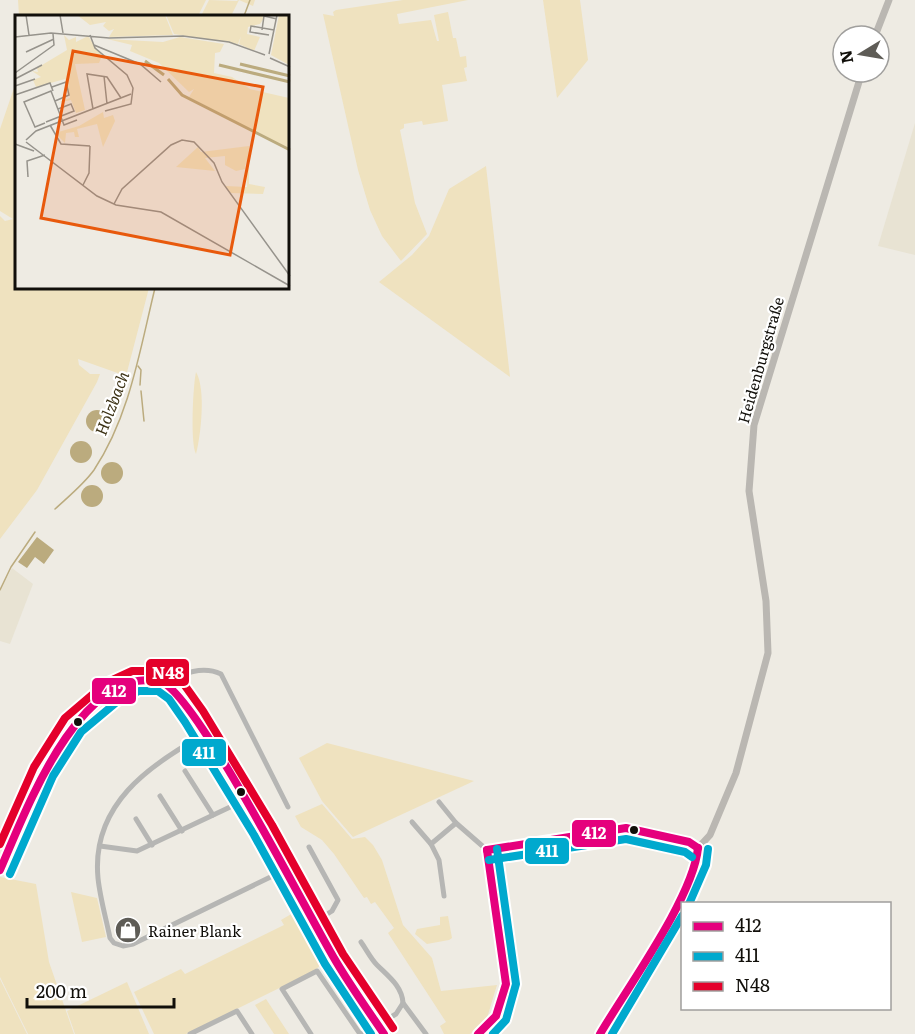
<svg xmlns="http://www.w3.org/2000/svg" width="915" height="1034" font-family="Literata,serif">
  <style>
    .built { fill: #e8e3d3 }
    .green { fill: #efe2bf }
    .water { fill: #bbab7e }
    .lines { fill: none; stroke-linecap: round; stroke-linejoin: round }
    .stream { stroke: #bbab7e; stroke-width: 1.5 }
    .street { stroke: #b6b6b4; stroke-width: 5 }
    .secondary { stroke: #bab7b2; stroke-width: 7 }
    .bus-1-casing { stroke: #fff; stroke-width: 12 }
    .bus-2-casing { stroke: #fff; stroke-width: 12 }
    .bus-3-casing { stroke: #fff; stroke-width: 12 }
    .bus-1 { stroke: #e5007d; stroke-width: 8 }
    .bus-2 { stroke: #00a9ce; stroke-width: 8 }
    .bus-3 { stroke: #e4002b; stroke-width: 8 }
    .bus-dot { fill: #110f0a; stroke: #fff; stroke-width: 2 }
    .labels { text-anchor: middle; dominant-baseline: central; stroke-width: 4.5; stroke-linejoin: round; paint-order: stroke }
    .street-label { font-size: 15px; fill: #110f0a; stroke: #fff }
    .poi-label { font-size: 15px; fill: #110f0a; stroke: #fff; text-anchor: start }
    .water-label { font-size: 16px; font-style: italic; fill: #3c3215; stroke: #fff }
    .inset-river { fill: none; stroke: #bbab7e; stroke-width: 3 }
    .inset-road { fill: none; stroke: #96938c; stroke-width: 1.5 }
    .view { fill: #e8590c; fill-opacity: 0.15; stroke: #e8590c; stroke-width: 3 }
    .inset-edge { fill: none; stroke: #110f0a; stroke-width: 3 }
    .line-badge { stroke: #fff; stroke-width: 2 }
    .badge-label { font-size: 16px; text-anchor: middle; font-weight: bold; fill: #fff }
  </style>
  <rect width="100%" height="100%" fill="#eeebe3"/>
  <g class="built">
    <polygon points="915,123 915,255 878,246"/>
    <polygon points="12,568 33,584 10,644 0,641 0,591"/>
  </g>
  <g class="green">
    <polygon points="18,0 206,0 198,16 19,16"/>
    <polygon points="209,0 237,1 238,0 255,0 253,6 239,0 231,16 201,16"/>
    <polygon points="403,0 468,0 397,14 399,24 431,20 437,41 439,41 434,15 448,12 453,38 456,38 460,57 466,56 467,67 464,68 467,81 442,85 448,121 423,125 422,121 404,124 404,128 400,130 415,203 427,234 401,261 382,236 370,210 358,170 323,14 334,16 333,12 336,10"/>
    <polygon points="543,0 580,0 588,60 557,98"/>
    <polygon points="16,82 16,288 149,288 126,376 78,359 79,365 90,374 100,374 97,382 37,490 0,539 0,216 5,221 13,219 0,211 0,129"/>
    <polygon points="486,166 510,377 379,282 412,255 429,236 449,189"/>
    <path d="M196,372C206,389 201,434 196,454C190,444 193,385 196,372Z"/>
    <polygon points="327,743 474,781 353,837 322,801 299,758"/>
    <polygon points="322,804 352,839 365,837 373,845 382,860 403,925 432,958 441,991 497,985 487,1018 470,1034 444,1034 440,1026 446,1022 388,933 394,928 375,902 371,904 367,897 364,898 334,854 322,840 301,827 295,816"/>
    <polygon points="0,877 36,884 49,962 74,1034 28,1034 0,977"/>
    <polygon points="71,892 97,898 106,937 82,942"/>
    <polygon points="300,909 326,955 325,962 312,972 186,1034 154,1034 134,992 181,969 185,974 284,925 281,920"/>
    <polygon points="448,916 452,938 449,940 427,944 415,934 417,929 440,925 440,917"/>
    <polygon points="0,979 27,1034 0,1034"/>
    <polygon points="127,982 149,1034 75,1034 67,1011"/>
    <polygon points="266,999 289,1034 274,1034 255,1005"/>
  </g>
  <g class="water">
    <circle cx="97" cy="421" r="11"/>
    <circle cx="81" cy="452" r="11"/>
    <circle cx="112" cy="473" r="11"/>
    <circle cx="92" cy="496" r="11"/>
    <polygon points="37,537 54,550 44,564 35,557 27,568 18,562"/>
  </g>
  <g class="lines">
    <g class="stream">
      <polyline points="244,16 250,0"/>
      <polyline points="138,366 141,370 140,385"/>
      <polyline points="141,391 144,421"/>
      <path d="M55,509C68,497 84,484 94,470C130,416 140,349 155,288"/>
      <polyline points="0,590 11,567 35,532"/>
    </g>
    <g class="street">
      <path d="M168,684C181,672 204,666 221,674L288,807"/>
      <path d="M205,734C149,765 91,805 98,878C100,898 106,918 110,938L114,943L123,946L133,944L285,870"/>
      <polyline points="185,771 213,815"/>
      <polyline points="160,796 182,831"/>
      <polyline points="439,802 456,823 487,850 626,828 689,842 698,848"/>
      <polyline points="136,819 152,845"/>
      <polyline points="412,822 431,844 456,823"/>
      <polyline points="431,844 439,860 444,896"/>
      <polyline points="100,846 137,851 245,800"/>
      <polyline points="309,847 338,900 332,911 313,923"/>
      <polyline points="0,870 44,771 73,725 112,692 137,680 161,681 176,691 194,716 263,830 334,959 384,1034"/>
      <path d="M361,942C366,949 371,959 377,965C388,976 402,986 403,1003L396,1014L362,1034"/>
      <polyline points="403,1003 426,1034"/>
      <polyline points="190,1034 237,1011 252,1034"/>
      <polyline points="311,1034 282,989 317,971 360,1034"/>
      <polyline points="478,1034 496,1016 506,984 487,850"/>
    </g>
    <g class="secondary">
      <polyline points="875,36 889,0"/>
      <path d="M600,1034C615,1006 706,870 698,848L710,835L736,773L768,653L766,601L749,491L754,425L862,72"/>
    </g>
    <defs>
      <g id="bus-1">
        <polyline points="487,850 626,828 689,842 698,848"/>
        <path d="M0,870C25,813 78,667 159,681C193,687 309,917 334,958C349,984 367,1009 384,1034"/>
        <polyline points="478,1034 496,1016 506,984 487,850"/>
        <path d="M600,1034C627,988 693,898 698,848"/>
      </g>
      <g id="bus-2">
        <polyline points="489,860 626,839 685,852 692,857"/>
        <polyline points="10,874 53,776 81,732 118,701 139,691 158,691 169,699 185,722 254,835 325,964 371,1034"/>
        <polyline points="689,904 706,865 708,849"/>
        <polyline points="493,1034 506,1020 516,984 497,849"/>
        <polyline points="612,1034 682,916"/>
      </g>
      <polyline id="bus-3" points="0,844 34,767 65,718 106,683 132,671 165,671 183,683 203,711 272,825 343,954 393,1028"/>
    </defs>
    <use href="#bus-1" class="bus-1-casing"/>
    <use href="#bus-2" class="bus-2-casing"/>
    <use href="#bus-3" class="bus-3-casing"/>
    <use href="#bus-1" class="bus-1"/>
    <use href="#bus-2" class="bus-2"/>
    <use href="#bus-3" class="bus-3"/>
  </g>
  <defs>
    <symbol id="shop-disc" viewBox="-11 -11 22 22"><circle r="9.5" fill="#5e5c56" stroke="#fff"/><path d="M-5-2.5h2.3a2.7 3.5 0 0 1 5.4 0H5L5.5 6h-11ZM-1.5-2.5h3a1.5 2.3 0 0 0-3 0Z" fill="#fff"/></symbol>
  </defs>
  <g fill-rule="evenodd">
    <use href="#shop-disc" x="113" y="915" width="30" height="30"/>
  </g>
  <g class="bus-dot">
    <circle cx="78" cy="722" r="5"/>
    <circle cx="241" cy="792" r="5"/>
    <circle cx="634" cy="830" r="5"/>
  </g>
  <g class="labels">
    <g class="street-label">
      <text transform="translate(760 360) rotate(-74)">Heidenburgstraße</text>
    </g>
    <g class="poi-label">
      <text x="148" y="930">Rainer Blank</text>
    </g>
    <g class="water-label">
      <text transform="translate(111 403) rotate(-69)">Holzbach</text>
    </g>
  </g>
  <g transform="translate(15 15)">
    <rect width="274" height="274" fill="#eeebe3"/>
    <path d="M62,0H150L158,20L94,22L99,14L94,16L88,11L91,7L75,10ZM151,0H251L245,9L233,12L232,19L245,22L239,36L224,29L226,21L223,29L159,19ZM264,0L275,1L274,50L256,40ZM49,20L54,25L61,22V27L73,21L87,41L84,48L60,49L70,95L61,98L56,85L42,88L55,83L50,64L21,72L18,65L26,62L17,56L23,57L22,53L52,35ZM165,22L209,29L205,37L200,38L199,58L217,62L235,74L274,83V135L174,82L179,74L174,77L144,48L115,36L117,30L92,24L148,27ZM88,97L89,103L98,100L100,106L88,132L82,109L62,114L64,122H60L59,117L51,118L50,128L40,118L64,111ZM234,131V169L250,172L248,179L216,178L210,171L232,172L231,145L230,154L221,156L210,150V141L190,143L200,156L161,152L183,132L186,137Z" fill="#efe2bf"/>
    <path class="inset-river" d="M130,46L149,60M225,49L275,61M204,50L275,67M153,64L167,80L275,135"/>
    <path class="inset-road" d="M11,0L14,20M45,0L48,18M247,15L249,1L262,4M75,20L80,33L112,60L118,73L116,89L90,96M254,20L235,17L236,11L259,15M0,22L36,18L94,23L168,21L214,27L250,40M79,30L125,49L146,67M11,37L39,24M254,39L262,0M0,41V22M255,43L275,52M0,58L39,30L38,19M89,61L92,89M0,64L27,50M0,71L20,64M37,72L51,67L54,80L40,86M0,80L35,68L38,76M78,94L72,59L92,62L106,83M31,107L59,96L56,89L43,94M30,108L20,112L9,87L36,76L49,110L62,105M35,110L46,129L75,131M11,125L21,116L116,79M11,127L82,181L101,190L146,197L275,271M0,129L19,136M13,162L12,146L30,140M68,170L74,158L75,131M99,189L107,174L156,130L167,125L179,127L199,148L207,167L275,261"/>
    <path class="view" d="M58,36L248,72L215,240L26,203Z"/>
    <rect width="274" height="274" class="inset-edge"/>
  </g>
  <g class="line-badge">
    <rect x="145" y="658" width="45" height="29" rx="6" fill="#e4002b"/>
    <rect x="91" y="677" width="46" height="28" rx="6" fill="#e5007d"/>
    <rect x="181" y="738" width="46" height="29" rx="6" fill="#00a9ce"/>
    <rect x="571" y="819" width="46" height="29" rx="6" fill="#e5007d"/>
    <rect x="524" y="837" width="46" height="28" rx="6" fill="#00a9ce"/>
  </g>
  <g class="badge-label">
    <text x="168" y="679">N48</text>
    <text x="114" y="697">412</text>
    <text x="204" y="759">411</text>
    <text x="594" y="839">412</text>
    <text x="547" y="857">411</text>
  </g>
  <rect x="681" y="902" width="210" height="108" fill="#ffffff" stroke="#a09f9d" stroke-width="1.5"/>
  <rect x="693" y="922" width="30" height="9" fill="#e5007d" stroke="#a09f9d" stroke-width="1.5"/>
  <text x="735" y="932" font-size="18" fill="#110f0a">412</text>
  <rect x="693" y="952" width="30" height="9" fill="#00a9ce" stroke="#a09f9d" stroke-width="1.5"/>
  <text x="735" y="962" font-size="18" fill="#110f0a">411</text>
  <rect x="693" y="982" width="30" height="9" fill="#e4002b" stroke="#a09f9d" stroke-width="1.5"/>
  <text x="735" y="992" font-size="18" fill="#110f0a">N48</text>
  <g transform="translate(861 54) rotate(259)"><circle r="28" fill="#ffffff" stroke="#a09f9d" stroke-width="1.5"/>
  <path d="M0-4.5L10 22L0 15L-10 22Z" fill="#5e5c56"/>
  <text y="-9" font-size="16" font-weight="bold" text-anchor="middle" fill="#110f0a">N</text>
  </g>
  <path d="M27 998v9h147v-9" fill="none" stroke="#110f0a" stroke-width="3"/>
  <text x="36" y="998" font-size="18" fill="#110f0a" stroke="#ffffff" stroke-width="4.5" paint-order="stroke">200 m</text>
</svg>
